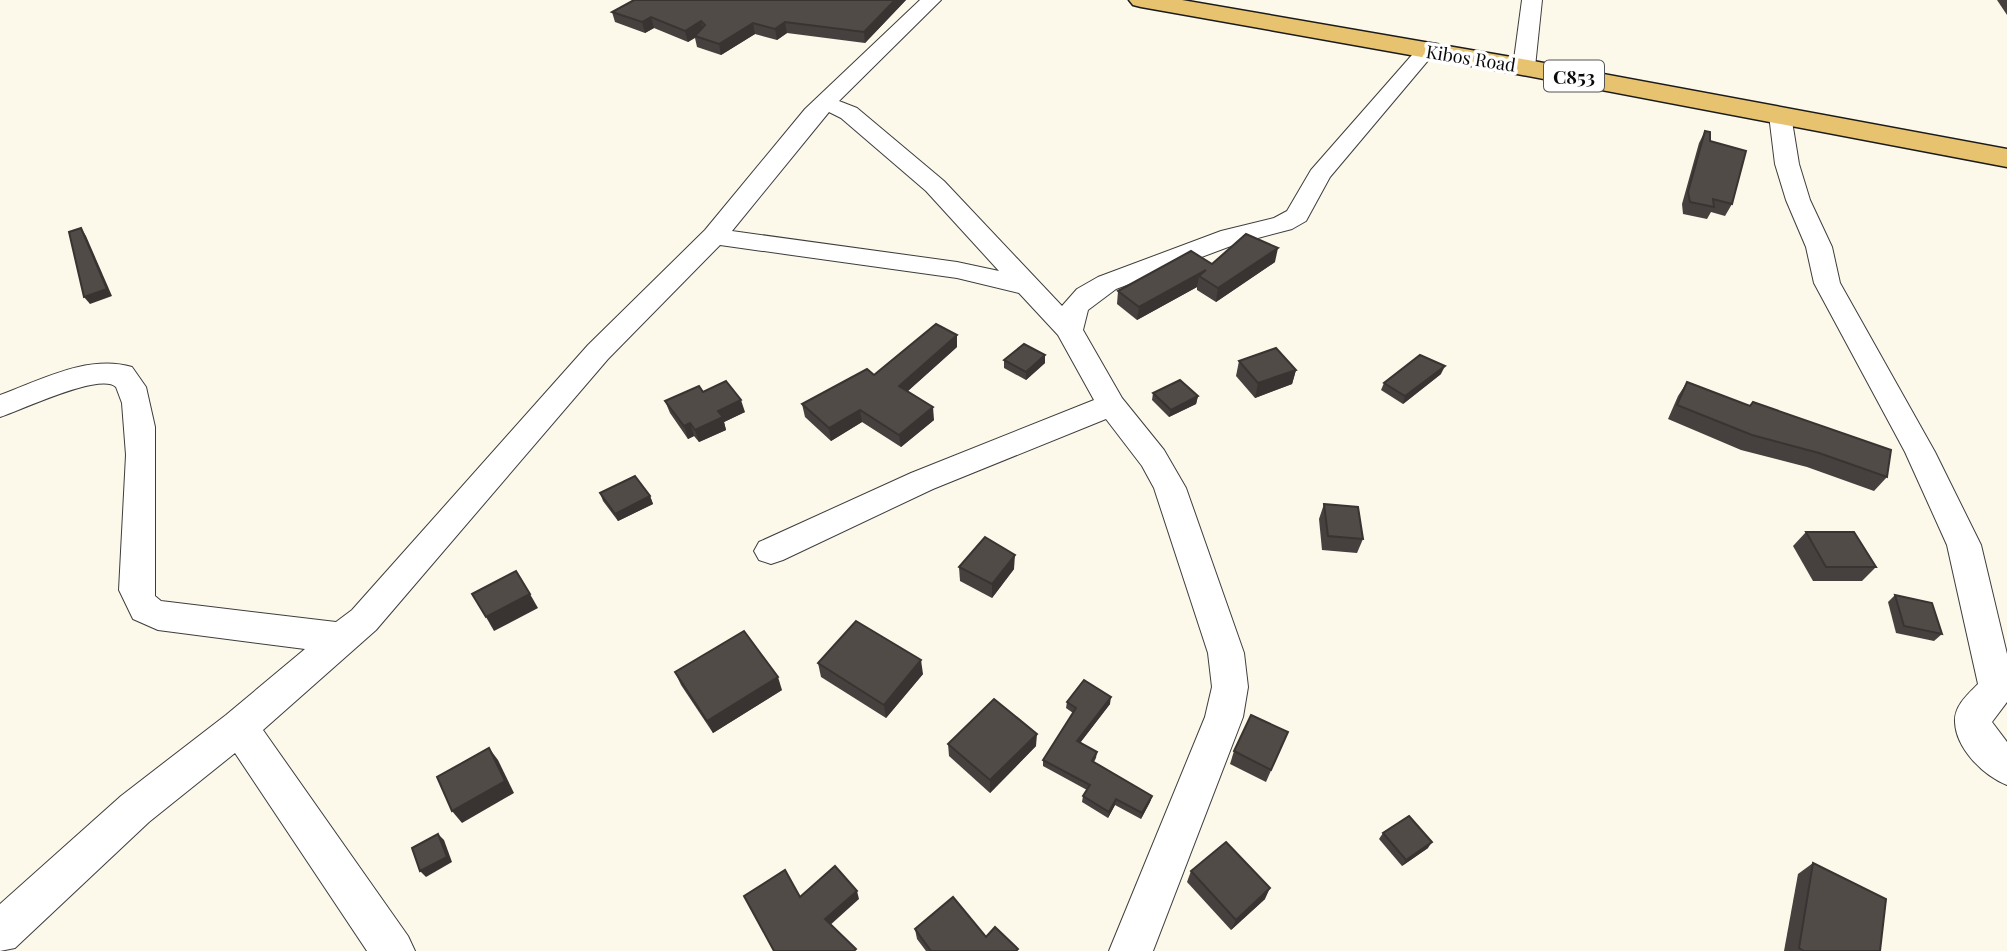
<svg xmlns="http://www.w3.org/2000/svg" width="2007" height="951" font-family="'Playfair Display',serif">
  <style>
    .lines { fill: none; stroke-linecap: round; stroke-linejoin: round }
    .minor-casing { stroke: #3d3d3d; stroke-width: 2 }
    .primary-casing { stroke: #1b1b1b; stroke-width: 3 }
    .minor { fill: #fff; fill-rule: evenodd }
    .primary { fill: #e7c26f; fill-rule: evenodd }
    .wall { fill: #46403e }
    .shaded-wall { fill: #393432 }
    .building { fill: #514b48; stroke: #393432; stroke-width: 2 }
    .labels { text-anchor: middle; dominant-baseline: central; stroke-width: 7; stroke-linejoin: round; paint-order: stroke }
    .far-street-label { font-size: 18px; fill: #0a0a0a; stroke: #fff }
    .shield { fill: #fff; stroke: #545454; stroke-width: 2 }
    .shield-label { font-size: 19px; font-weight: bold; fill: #0a0a0a }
  </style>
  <rect width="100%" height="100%" fill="#fcf8ea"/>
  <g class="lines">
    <defs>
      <g id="minor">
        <path d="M920,0H941L839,101L857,108L944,181L1062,306L1077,289L1098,277L1221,231L1274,218L1287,211L1311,170L1419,47H1433L1436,51L1330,177L1306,221L1292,229L1239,243L1116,289L1088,310L1083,330L1122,398L1164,450L1186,488L1244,653L1248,687L1243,717L1153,951H1109L1205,717L1212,687L1208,653L1154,488L1142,466L1106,419L933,489L783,560L771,564L759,560L754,551L759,542L911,473L1094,400L1058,335L1019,293L957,278L720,245L608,359L376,630L263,730L408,936L415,951H367L235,753L149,822L15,948L0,951V904L121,796L226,715L305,649L158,630L133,619L119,590L126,455L122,403L116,387C100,372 22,410 0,417V395C41,380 88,354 132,367L146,387L155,427V596L161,601L336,622L352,610L588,345L705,230L805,109ZM829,112L841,118L926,191L999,271L957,262L732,231Z"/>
        <polygon points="1522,0 1542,0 1535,67 1532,72 1516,72 1513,67"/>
        <path d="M1780,108L1788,110L1791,115L1799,164L1810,200L1832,247L1840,283L1935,452L1981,545L2007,654V702L1992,722L2007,742V785C1984,776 1956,749 1955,722C1954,706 1968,694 1978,684L1947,545L1905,452L1814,283L1806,247L1786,200L1775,164L1769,115L1772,110Z"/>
      </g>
      <polygon id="primary" points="1129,0 1182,0 1517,58 2007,149 2007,167 1517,74 1141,7 1133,5"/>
    </defs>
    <use href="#minor" class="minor-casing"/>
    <use href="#primary" class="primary-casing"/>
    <use href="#minor" class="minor"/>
    <use href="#primary" class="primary"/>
  </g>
  <g class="wall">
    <polygon points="906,0 865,43 787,33 777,40 755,34 721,55 697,47 695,38 688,42 654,28 645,33 615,22 612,12"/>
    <polygon points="1997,0 2007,0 2007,15"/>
    <polygon points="1705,131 1710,141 1732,204 1725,216 1711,212 1707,219 1683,214 1682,204 1699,143"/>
    <polygon points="1275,262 1216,302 1197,290 1197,287 1137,320 1117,304 1118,291 1212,264"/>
    <polygon points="957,347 908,391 934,420 901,447 862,422 831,441 805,417 802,404 874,375"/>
    <polygon points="1045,355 1045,363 1026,380 1004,368 1004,360"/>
    <polygon points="1239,361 1296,370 1292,384 1255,398 1236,376"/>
    <polygon points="1441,374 1403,404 1381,390 1384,383"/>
    <polygon points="1687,382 1887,477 1874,491 1807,467 1741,450 1668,419 1678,396"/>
    <polygon points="1153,393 1198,396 1196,404 1169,417 1152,400"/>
    <polygon points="665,401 745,412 724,422 726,430 699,442 694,436 688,439 670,413"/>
    <polygon points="600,493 650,496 653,504 618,521 603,501"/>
    <polygon points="1324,504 1363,539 1357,553 1322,550 1319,519"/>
    <polygon points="1806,532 1876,567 1862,581 1813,581 1793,546"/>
    <polygon points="959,567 1014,569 992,598 960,581"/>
    <polygon points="1895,595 1942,634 1934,641 1896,633 1888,602"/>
    <polygon points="818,663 923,674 886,718 821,677"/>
    <polygon points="675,672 782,690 713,733 681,685"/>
    <polygon points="1067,702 1110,704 1080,743 1097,752 1096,758 1094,762 1152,796 1150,802 1141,819 1115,805 1108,818 1082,802 1083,796 1087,790 1043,766 1043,760 1073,713 1066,708"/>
    <polygon points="1288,732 1266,782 1230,764 1234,751"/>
    <polygon points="948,744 1036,746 990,793 949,756"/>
    <polygon points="1383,833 1428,848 1402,866 1379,839"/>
    <polygon points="1813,863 1880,951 1784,951 1798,874"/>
    <polygon points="1191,871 1265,899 1231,930 1187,882"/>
    <polygon points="915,929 986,937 1018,951 926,951 917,939"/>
  </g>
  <g class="shaded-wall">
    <polygon points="895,0 906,0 865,43 864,32"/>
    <polygon points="651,17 654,28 645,33 642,22"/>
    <polygon points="701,21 703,32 688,42 685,31"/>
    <polygon points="785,22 787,33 777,40 775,29"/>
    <polygon points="753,23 755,34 721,55 719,44"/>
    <polygon points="81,228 86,236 112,296 90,304 84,297"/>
    <polygon points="1278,248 1275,262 1216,302 1218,288"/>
    <polygon points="1206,270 1199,276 1197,287 1137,320 1139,307"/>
    <polygon points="957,335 957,347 900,398 899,386"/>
    <polygon points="1045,355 1045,363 1026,380 1026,372"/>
    <polygon points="1445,366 1441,374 1403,404 1405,396"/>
    <polygon points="1296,370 1292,384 1255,398 1258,383"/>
    <polygon points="1198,396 1196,404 1169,417 1171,410"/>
    <polygon points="741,400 745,412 724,422 726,430 699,442 695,430 718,411"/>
    <polygon points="933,407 934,420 901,447 899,435"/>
    <polygon points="860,410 862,422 831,441 829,428"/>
    <polygon points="690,423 694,436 688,439 684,426"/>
    <polygon points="650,496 653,504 618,521 615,514"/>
    <polygon points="1015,555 1014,569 992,598 992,584"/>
    <polygon points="530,594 538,608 494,631 486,617"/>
    <polygon points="921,660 923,674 886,718 884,705"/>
    <polygon points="778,677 782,690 713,733 707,721"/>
    <polygon points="1111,697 1110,704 1076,748 1077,741"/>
    <polygon points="1037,734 1036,746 990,793 990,780"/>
    <polygon points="489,748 498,760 514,793 462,823 452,811"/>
    <polygon points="1152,796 1150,802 1141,819 1142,813"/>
    <polygon points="1116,799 1115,805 1108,818 1109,812"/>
    <polygon points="438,834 444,840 452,862 426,877 420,871"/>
    <polygon points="1432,842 1428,848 1402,866 1406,860"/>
    <polygon points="1270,888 1265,899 1231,930 1236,920"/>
    <polygon points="857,891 859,899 828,927 825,919"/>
  </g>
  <g class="building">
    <polygon points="634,0 895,0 864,32 785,22 775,29 753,23 719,44 695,36 705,25 701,21 685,31 651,17 642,22 612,12"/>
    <polygon points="1705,131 1710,132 1710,141 1746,151 1732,204 1713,199 1714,207 1690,202 1688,192"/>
    <polygon points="81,228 107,289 84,297 69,232"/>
    <polygon points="1246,234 1278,248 1218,288 1199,276 1206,270 1139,307 1118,291 1191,251 1212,264"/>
    <polygon points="936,324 957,335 899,386 933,407 899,435 860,410 829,428 802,404 867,369 874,375"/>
    <polygon points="1024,344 1045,355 1026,372 1004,360"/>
    <polygon points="1276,348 1296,370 1258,383 1239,361"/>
    <polygon points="1420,355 1445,366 1405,396 1384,383"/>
    <polygon points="1180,380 1198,396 1171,410 1153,393"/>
    <polygon points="726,381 741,400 718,411 723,417 695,430 690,423 684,426 665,401 699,386 703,392"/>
    <polygon points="1687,382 1750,406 1753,402 1891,450 1887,477 1819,453 1752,435 1677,405"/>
    <polygon points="635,476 650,496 615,514 600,493"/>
    <polygon points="1324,504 1358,507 1363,539 1328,536"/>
    <polygon points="1806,532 1854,532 1876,567 1826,567"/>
    <polygon points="985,537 1015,555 992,584 959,567"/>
    <polygon points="516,571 530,594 486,617 472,594"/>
    <polygon points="1895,595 1932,603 1942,634 1904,626"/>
    <polygon points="856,621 921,660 884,705 818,663"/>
    <polygon points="744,631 778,677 707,721 675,672"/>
    <polygon points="1084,680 1111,697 1077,741 1097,752 1092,761 1152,796 1142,813 1116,799 1109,812 1083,796 1090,785 1043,760 1076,708 1067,702"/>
    <polygon points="994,699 1037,734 990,780 948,744"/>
    <polygon points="1251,715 1288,732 1271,770 1234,751"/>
    <polygon points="489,748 505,781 452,811 437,777"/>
    <polygon points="1409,816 1432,842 1406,860 1383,833"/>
    <polygon points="438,834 447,857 420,871 412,848"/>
    <polygon points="1226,842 1270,888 1236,920 1191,871"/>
    <polygon points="1813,863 1886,899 1880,951 1804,951 1799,948"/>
    <polygon points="835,866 857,891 825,919 856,949 854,951 774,951 744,896 785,870 800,897"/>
    <polygon points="953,897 986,937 995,927 1018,949 1016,951 931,951 915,929"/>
  </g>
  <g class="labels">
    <g class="far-street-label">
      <text transform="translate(1471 58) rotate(9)">Kibos Road</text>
    </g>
    <rect class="shield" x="1544" y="60.5" width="60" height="31" rx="5"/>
    <g class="shield-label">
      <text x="1574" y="76">C853</text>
    </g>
  </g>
</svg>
